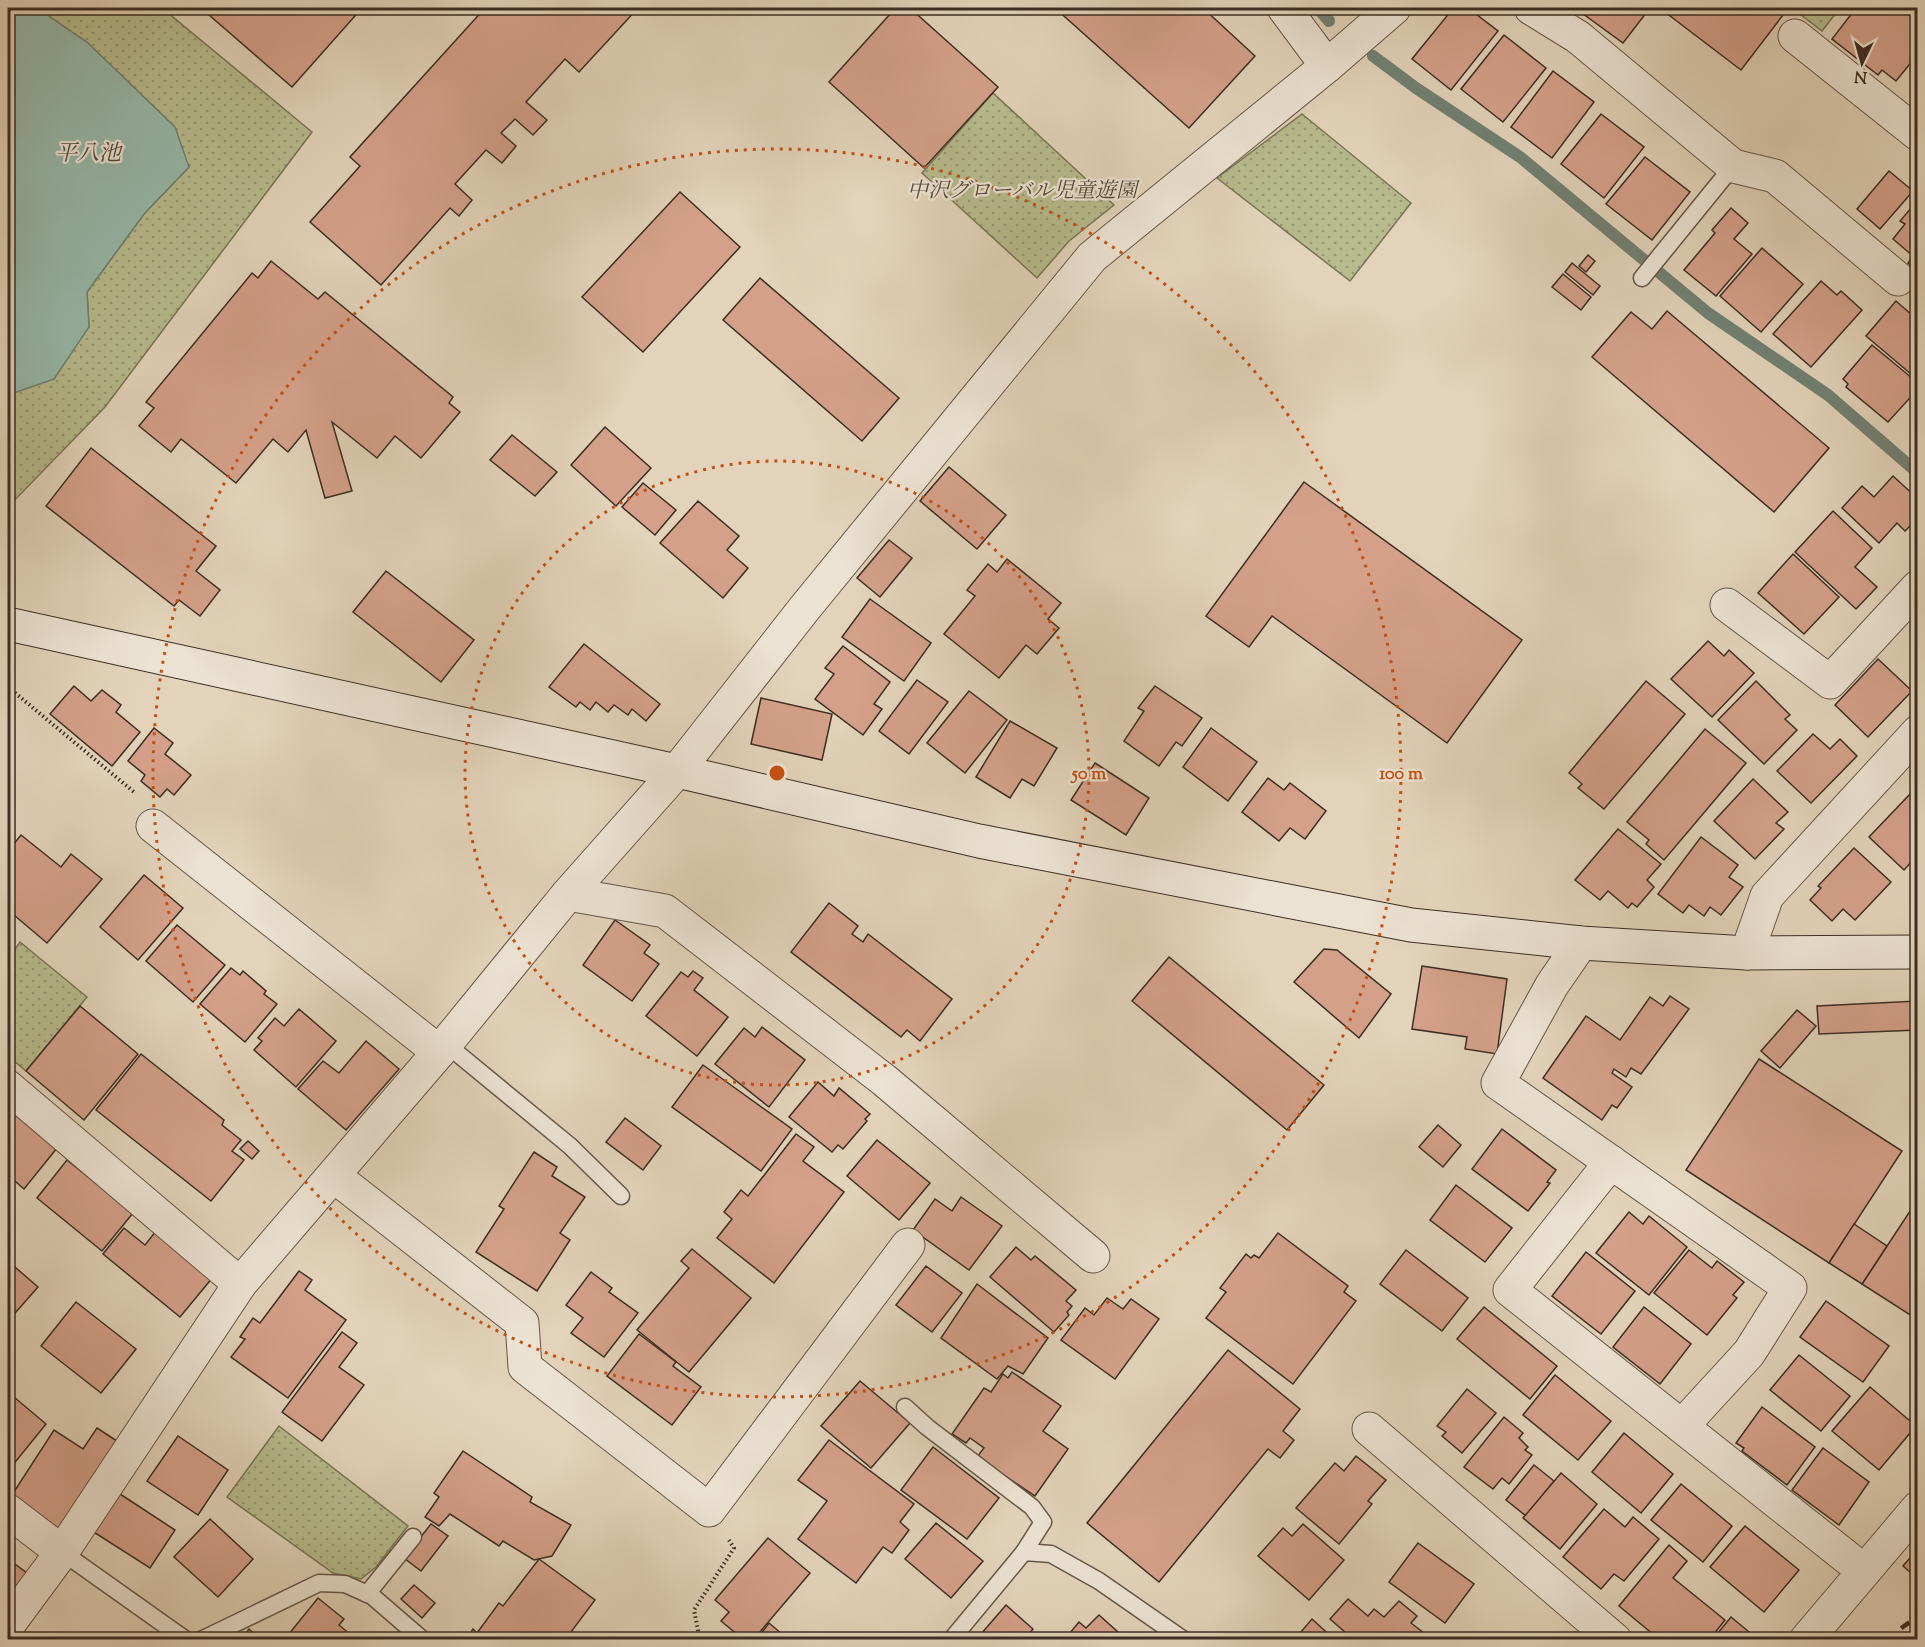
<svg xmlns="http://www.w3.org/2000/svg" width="1925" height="1647" font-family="'Sorts Mill Goudy','Noto Serif JP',serif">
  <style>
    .green { fill: url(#green-dots); stroke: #7a7458; stroke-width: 1.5 }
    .water { fill: #96b9aa; stroke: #728174; stroke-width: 1.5 }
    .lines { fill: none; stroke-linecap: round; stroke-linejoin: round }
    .stream { stroke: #728174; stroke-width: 12 }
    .building { fill: #d4a08a; stroke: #3c2e23; stroke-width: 1.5 }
    .lane-casing { stroke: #665749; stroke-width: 19 }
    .street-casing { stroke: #665749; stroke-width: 35 }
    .secondary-casing { stroke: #3c2e23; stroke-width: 35 }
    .path { stroke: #3c2e23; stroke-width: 4; stroke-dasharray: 1.5 3; stroke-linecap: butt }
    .lane { stroke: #ece2d2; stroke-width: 16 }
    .street { stroke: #ece2d2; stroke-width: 33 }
    .secondary { stroke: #ece2d2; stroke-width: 33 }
    .rail { stroke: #3c2e23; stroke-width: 4.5; stroke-dasharray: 10 10; stroke-linecap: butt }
    .ring { fill: none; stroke: #c65011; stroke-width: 3; stroke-dasharray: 3 6 }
    .labels { text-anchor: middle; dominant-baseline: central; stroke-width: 4.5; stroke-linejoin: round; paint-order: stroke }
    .park-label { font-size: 21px; font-style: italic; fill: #554a38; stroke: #ece2d2 }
    .water-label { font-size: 22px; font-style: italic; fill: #4e4a3e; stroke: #ece2d2 }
    .centre { fill: #c65011; stroke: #ece2d2; stroke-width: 3 }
    .ring-label { font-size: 18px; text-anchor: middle; font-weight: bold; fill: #c65011; stroke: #ece2d2; stroke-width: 4.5; stroke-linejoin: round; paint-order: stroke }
  </style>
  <defs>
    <pattern id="green-dots" width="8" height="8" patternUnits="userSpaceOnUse" patternTransform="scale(1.5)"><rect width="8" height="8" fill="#b7bb8d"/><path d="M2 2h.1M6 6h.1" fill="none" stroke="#969873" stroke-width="1.8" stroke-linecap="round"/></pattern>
  </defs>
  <rect width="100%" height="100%" fill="#e2d3ba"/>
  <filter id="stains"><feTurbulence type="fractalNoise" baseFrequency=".00333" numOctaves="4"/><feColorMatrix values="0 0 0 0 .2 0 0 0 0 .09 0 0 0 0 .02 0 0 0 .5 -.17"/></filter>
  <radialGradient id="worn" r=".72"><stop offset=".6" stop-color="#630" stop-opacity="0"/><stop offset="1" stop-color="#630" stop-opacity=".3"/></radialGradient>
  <g class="green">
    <polygon points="37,8 162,8 312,132 105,407 8,507 8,395 89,327 87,292 144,214 189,167 88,43"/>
    <polygon points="1792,8 1840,8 1822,31"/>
    <polygon points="993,93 1114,205 1069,241 1037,278 922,173"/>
    <polygon points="1302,114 1411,203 1350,281 1217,178"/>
    <polygon points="20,942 87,997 26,1071 8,1056 8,959"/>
    <polygon points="279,1426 408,1526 376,1567 361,1579 333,1573 227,1497"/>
  </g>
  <polygon class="water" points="8,8 37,8 88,43 175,127 189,167 144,214 87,292 89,327 54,379 8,395"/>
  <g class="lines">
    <g class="stream">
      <polyline points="1318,8 1329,21"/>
      <polyline points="1373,56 1416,88 1520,157 1708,313 1828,395 1918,473"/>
    </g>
  </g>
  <g class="building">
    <polygon points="201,8 362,8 292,87"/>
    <polygon points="485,8 638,8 579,72 565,59 526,102 547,120 533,135 515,119 501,133 516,146 502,163 486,150 455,184 472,200 459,216 450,208 381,285 310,222 360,166 350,157"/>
    <polygon points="885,8 910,8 998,87 924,168 829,82 891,13"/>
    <polygon points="1055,8 1203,8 1255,56 1189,128"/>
    <polygon points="1448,8 1468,8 1498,31 1451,90 1412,59 1447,16 1443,13"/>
    <polygon points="1575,8 1650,8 1623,43"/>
    <polygon points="1773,8 1783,15 1741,70 1661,9"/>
    <polygon points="1856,8 1899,8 1918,22 1918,54 1896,81 1882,70 1878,75 1832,39"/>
    <polygon points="1903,8 1918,8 1918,18"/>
    <polygon points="1504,35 1546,68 1503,122 1461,89"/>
    <polygon points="1553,71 1594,102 1552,158 1511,127"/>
    <polygon points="1601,114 1644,147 1604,198 1561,164"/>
    <polygon points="1645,157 1690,192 1652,240 1606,204"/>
    <polygon points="1889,171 1913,191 1880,229 1857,209"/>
    <polygon points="680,192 740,247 643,352 582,297"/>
    <polygon points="1918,200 1918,271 1908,263 1913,256 1893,239 1905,224 1900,221"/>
    <polygon points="1731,208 1748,223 1734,239 1752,254 1716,296 1684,270 1715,233 1712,230"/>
    <polygon points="1762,248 1803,284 1761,332 1720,296"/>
    <polygon points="1588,255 1595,261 1586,272 1579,266"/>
    <polygon points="271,261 318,299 325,292 453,397 449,403 460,412 421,458 395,436 377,458 332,422 352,491 325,498 306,430 288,452 273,439 236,483 181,439 171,452 139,426 154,408 146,402 252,273 258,278"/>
    <polygon points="1572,263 1600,286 1593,295 1565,272"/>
    <polygon points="1563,274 1591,297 1581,310 1552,287"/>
    <polygon points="760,278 899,398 862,441 723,320"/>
    <polygon points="1821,281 1837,295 1841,291 1862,310 1811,367 1773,334"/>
    <polygon points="1896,301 1912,315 1918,308 1918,380 1866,336"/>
    <polygon points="1667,311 1829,448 1774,512 1592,357 1631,312 1652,329"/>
    <polygon points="1872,345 1918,383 1918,389 1888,422 1846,387 1848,384 1843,379"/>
    <polygon points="605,427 651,468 616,506 571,465"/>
    <polygon points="512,435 557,472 535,496 490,460"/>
    <polygon points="91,448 216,546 196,571 220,590 200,616 179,600 174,606 46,506"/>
    <polygon points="949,467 1006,515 977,549 920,501"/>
    <polygon points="1893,476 1918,499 1918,518 1905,531 1897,523 1879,543 1842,508 1862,486 1874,497"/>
    <polygon points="1304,482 1522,640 1447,743 1272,616 1249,647 1206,616"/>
    <polygon points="643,483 676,510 655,535 622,507"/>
    <polygon points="698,501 739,536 727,550 748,568 723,598 660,543"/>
    <polygon points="1833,511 1872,548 1855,567 1877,587 1856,609 1795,552"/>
    <polygon points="889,540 912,558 880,597 857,578"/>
    <polygon points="1793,554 1839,597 1804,634 1758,593"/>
    <polygon points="1007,559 1061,603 1048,619 1059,628 1037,654 1026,645 999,678 944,634 975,596 967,590 988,564 997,572"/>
    <polygon points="386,571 474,640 441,682 353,612"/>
    <polygon points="870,599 931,643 904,681 842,637"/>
    <polygon points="1708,641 1724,656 1729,650 1754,673 1712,717 1671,679"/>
    <polygon points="584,644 660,704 646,721 632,709 628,715 614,705 608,712 596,702 590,710 580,702 576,707 549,687"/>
    <polygon points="843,646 890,682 874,704 882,709 863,735 815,699 834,674 825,668"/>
    <polygon points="1878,659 1912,691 1868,737 1835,705"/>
    <polygon points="917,680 948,702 909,754 879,731"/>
    <polygon points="1646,681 1685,714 1604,809 1578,788 1582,784 1569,773"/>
    <polygon points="1756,681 1790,715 1785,719 1797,730 1764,764 1718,720"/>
    <polygon points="74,686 91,701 102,690 121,705 116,712 140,732 112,766 50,714"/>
    <polygon points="1155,686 1202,718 1182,746 1176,742 1159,766 1124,741 1144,711 1138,708"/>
    <polygon points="969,691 1007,720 965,773 927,743"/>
    <polygon points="761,698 832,714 822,760 751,744"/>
    <polygon points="1010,721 1057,748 1034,786 1022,779 1010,798 976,777"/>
    <polygon points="154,728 173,743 165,754 191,775 174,795 167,789 160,797 141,781 145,775 128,761"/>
    <polygon points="1211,728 1257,762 1228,801 1183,767"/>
    <polygon points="1705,729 1746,763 1664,860 1646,844 1649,840 1627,822"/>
    <polygon points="1813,734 1830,749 1840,739 1857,756 1811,803 1777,771"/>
    <polygon points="1095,763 1149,798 1126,835 1071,800"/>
    <polygon points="1268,778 1284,790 1290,783 1326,811 1305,839 1290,828 1279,841 1242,812"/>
    <polygon points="1753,779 1788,812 1776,823 1784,829 1755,859 1714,821"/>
    <polygon points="1913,791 1918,794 1918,855 1904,870 1869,837"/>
    <polygon points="1618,829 1661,864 1647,880 1654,887 1637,907 1632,903 1628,908 1608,891 1600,900 1575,880"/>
    <polygon points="21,835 61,867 71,854 102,879 47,943 8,910 8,851"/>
    <polygon points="1701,837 1738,865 1729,877 1743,887 1721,915 1710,907 1704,916 1689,905 1683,913 1658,894"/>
    <polygon points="1854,848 1891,882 1855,920 1843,909 1832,921 1810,900 1821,888 1818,886"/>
    <polygon points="144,875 183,908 138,960 100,927"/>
    <polygon points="829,903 858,926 852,934 863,942 868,934 952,999 920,1041 907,1030 901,1037 791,952"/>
    <polygon points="615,920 650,945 644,953 659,964 632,1001 583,965"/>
    <polygon points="177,925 225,965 193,1002 146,961"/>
    <polygon points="1324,949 1337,950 1391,994 1359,1038 1294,982"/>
    <polygon points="1169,957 1324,1085 1287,1130 1132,1001"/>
    <polygon points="1422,966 1507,979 1497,1054 1465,1049 1467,1037 1412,1029"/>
    <polygon points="231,968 240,975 243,971 266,991 264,994 277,1004 245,1042 200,1004"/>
    <polygon points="693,971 703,978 694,990 728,1017 697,1056 646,1016 681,972 688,977"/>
    <polygon points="1670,996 1689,1009 1641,1074 1631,1068 1626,1077 1614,1069 1612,1073 1632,1087 1617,1108 1612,1105 1602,1120 1543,1078 1586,1016 1620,1040 1650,997 1663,1006"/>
    <polygon points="1918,1001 1918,1030 1819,1034 1817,1006"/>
    <polygon points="80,1006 138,1054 84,1120 26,1071"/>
    <polygon points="299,1009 336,1041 296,1087 254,1050 262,1041 258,1038 275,1018 284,1026"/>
    <polygon points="1797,1010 1816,1026 1780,1068 1761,1051"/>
    <polygon points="762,1027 805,1060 769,1107 715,1064 744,1028 755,1037"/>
    <polygon points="366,1041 399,1069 346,1130 298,1089 323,1061 339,1073"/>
    <polygon points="141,1054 224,1120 222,1125 241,1140 232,1151 244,1160 211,1201 96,1110"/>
    <polygon points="1759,1059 1902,1151 1829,1263 1686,1170"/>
    <polygon points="703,1065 792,1129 761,1171 672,1107"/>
    <polygon points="818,1082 834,1096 839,1088 870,1114 865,1119 867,1121 843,1149 838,1145 832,1152 789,1117"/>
    <polygon points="8,1108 57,1148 24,1189 8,1175"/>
    <polygon points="625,1118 661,1146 643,1170 606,1142"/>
    <polygon points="1438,1125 1461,1145 1443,1167 1419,1147"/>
    <polygon points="1502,1129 1556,1170 1547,1182 1550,1183 1528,1211 1472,1169"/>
    <polygon points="796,1134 814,1147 803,1161 844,1192 774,1283 717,1238 732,1219 724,1212 741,1190 748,1196"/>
    <polygon points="877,1140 930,1183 899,1220 847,1176"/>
    <polygon points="248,1141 259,1151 252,1159 240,1149"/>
    <polygon points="534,1152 557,1167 552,1176 585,1197 560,1233 570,1240 537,1291 476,1252 504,1209 499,1206"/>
    <polygon points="67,1160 133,1213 102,1251 37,1198"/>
    <polygon points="1456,1185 1512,1228 1485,1262 1430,1220"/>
    <polygon points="961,1197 1002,1226 969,1270 913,1230 935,1199 952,1211"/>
    <polygon points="1918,1199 1918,1320 1862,1284"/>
    <polygon points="1629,1212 1643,1224 1649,1216 1687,1247 1649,1295 1596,1253"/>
    <polygon points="1854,1224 1887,1246 1862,1284 1829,1263"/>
    <polygon points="124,1228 145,1245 156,1231 213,1277 180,1317 103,1254"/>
    <polygon points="1278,1233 1348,1286 1344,1292 1356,1301 1293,1384 1206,1318 1226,1292 1220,1288 1246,1254 1251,1258 1254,1255 1259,1258"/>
    <polygon points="1016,1247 1031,1260 1035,1256 1076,1290 1066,1301 1072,1306 1067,1312 1069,1315 1054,1332 990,1277"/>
    <polygon points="692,1249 751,1298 689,1372 637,1330 689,1268 681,1261"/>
    <polygon points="1406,1250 1468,1298 1442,1331 1380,1284"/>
    <polygon points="1689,1250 1712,1268 1717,1261 1744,1282 1733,1295 1737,1298 1707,1335 1654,1293"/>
    <polygon points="1586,1252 1635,1291 1601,1334 1552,1296"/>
    <polygon points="8,1261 38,1287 8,1321"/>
    <polygon points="926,1266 962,1293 932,1332 896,1305"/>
    <polygon points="299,1271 312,1280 305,1290 346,1320 288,1398 231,1357 245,1339 240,1337 253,1318 260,1323"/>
    <polygon points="591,1272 612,1288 609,1292 638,1313 604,1357 571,1333 583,1318 566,1305"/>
    <polygon points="977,1284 1048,1338 1023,1374 1008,1366 997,1379 941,1338"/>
    <polygon points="1107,1298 1123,1309 1131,1299 1159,1319 1115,1379 1061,1340 1085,1308 1094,1315"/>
    <polygon points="1826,1301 1889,1346 1863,1382 1800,1337"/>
    <polygon points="76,1302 136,1349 101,1393 41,1346"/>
    <polygon points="1484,1307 1557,1366 1530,1399 1457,1339"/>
    <polygon points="1644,1307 1691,1344 1660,1384 1613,1347"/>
    <polygon points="342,1332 357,1343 339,1367 364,1385 322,1441 282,1412"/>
    <polygon points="639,1334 676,1362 673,1366 701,1387 672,1425 607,1376"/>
    <polygon points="1228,1350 1300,1409 1283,1431 1294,1440 1280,1458 1268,1449 1159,1582 1087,1523"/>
    <polygon points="1799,1355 1850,1396 1821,1431 1770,1390"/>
    <polygon points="1012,1372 1061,1406 1043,1431 1068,1449 1035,1496 977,1457 984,1448 970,1438 966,1443 952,1434 984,1388 991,1392 1003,1374 1008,1378"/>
    <polygon points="1555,1375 1611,1421 1578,1460 1523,1415"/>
    <polygon points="860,1381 910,1423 871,1468 821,1426"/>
    <polygon points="1870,1387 1916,1426 1879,1470 1832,1431"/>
    <polygon points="1467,1389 1496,1413 1462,1453 1442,1436 1446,1432 1437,1426"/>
    <polygon points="8,1392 46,1424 8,1471"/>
    <polygon points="1762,1407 1815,1447 1787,1485 1742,1451 1744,1448 1736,1443"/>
    <polygon points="1504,1417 1523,1433 1519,1438 1528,1447 1525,1450 1532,1455 1509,1484 1502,1478 1493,1489 1464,1467"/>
    <polygon points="97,1428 120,1443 59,1535 8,1501 54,1430 83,1449"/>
    <polygon points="1624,1433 1673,1474 1641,1513 1592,1472"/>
    <polygon points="178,1436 228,1470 198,1515 147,1481"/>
    <polygon points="829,1440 914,1504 900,1522 909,1530 892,1553 883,1547 856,1583 798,1539 827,1501 798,1480"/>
    <polygon points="933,1447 999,1498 967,1539 901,1490"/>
    <polygon points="1823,1448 1869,1482 1839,1525 1792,1490"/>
    <polygon points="463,1451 532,1497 530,1502 571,1525 552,1556 534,1560 503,1541 499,1546 450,1514 439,1526 425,1517 439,1497 434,1493"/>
    <polygon points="1356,1456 1386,1480 1368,1501 1372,1504 1339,1544 1296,1508 1335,1463 1344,1471"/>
    <polygon points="1534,1465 1554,1481 1526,1516 1506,1500"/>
    <polygon points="1561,1473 1597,1504 1560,1549 1523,1518"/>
    <polygon points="1681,1484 1732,1526 1703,1562 1651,1520"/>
    <polygon points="117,1492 175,1530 150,1568 92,1531"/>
    <polygon points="1604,1509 1625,1527 1633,1517 1659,1539 1624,1581 1614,1574 1601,1589 1563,1557"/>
    <polygon points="210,1519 253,1559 218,1597 174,1557"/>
    <polygon points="936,1523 983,1561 951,1598 905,1559"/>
    <polygon points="431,1524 448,1536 421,1571 404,1558"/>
    <polygon points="1303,1524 1344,1560 1309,1600 1258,1556 1283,1528 1292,1536"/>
    <polygon points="1745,1526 1799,1570 1764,1612 1710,1567"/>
    <polygon points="768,1538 810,1573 753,1640 744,1640 721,1621 729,1612 715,1600"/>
    <polygon points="1418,1543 1474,1584 1445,1623 1389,1582"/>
    <polygon points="1669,1545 1687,1561 1673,1578 1725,1620 1709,1640 1660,1640 1619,1606"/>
    <polygon points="1918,1549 1918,1579 1903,1566"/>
    <polygon points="8,1559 27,1573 8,1601"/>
    <polygon points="539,1559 595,1600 565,1640 466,1640 473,1629 477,1633 499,1603 503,1606"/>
    <polygon points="414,1585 435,1603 422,1618 401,1599"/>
    <polygon points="318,1598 344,1619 339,1625 357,1640 284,1640"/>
    <polygon points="1348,1599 1368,1616 1374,1609 1384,1617 1399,1601 1417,1616 1411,1623 1429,1637 1427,1640 1354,1640 1330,1619"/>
    <polygon points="1006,1605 1033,1629 1024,1640 987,1640 981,1634"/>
    <polygon points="1099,1615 1127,1640 1064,1640 1079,1622 1086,1628"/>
    <polygon points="1731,1617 1754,1636 1751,1640 1713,1639"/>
    <polygon points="1312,1619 1335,1640 1294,1640"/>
    <polygon points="769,1623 789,1640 756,1640"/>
    <polygon points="249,1629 262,1640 241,1640"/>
  </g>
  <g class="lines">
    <defs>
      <g id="lane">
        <polyline points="1642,278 1733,166"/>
        <polyline points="446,1044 570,1146 621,1196"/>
        <polyline points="905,1407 927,1427 1032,1507 1043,1522 1024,1552"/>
        <polyline points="62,1552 186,1640"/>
        <polyline points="367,1594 413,1537"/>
        <polyline points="201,1640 319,1583 345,1584 372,1596 423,1640"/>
        <polyline points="951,1640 1024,1552 1051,1554 1099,1581 1184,1640"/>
      </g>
      <g id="street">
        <polyline points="1284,8 1327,66"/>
        <polyline points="1531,8 1578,37 1733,166 1775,176 1898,279"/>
        <polyline points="1795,36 1918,134"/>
        <polyline points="1727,605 1830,682 1918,587"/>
        <polyline points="153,826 439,1052"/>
        <polyline points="568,894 665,911 884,1080 1093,1256"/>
        <polyline points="1581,943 1552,985 1498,1083 1790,1288 1749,1353 1682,1426"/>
        <polyline points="1747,953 1767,896 1918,732"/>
        <polyline points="8,1087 240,1284"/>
        <polyline points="1611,1162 1510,1290 1864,1571"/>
        <polyline points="334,1176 522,1323 525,1367 709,1510 908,1245"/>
        <polyline points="1369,1429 1615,1640"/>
        <polyline points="8,1511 62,1552"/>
        <polyline points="8,1625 62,1552 240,1284 439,1052 568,894 677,771 804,609 1092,257 1327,66 1394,8"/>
        <polyline points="1806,1640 1918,1508"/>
      </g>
      <polyline id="secondary" points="8,624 677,771 979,841 1411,925 1581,943 1747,953 1918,952"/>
    </defs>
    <use href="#lane" class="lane-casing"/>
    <use href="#street" class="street-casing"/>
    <use href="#secondary" class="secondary-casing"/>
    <g class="path">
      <polyline points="8,687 134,792"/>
      <polyline points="700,1640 694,1610 734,1548 729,1540"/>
    </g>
    <use href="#lane" class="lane"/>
    <use href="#street" class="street"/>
    <use href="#secondary" class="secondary"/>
    <polyline class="rail" points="1885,1640 1918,1616"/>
  </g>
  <g class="ring">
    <circle cx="777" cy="773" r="312"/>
    <circle cx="777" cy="773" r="624"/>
  </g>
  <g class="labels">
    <g class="park-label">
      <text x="1022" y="192">中沢グローバル児童遊園</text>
    </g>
    <g class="water-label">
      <text x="88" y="155">平八池</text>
    </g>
  </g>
  <circle cx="777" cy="773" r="9" class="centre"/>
  <g class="ring-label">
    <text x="1089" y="779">50 m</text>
    <text x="1401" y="779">100 m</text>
  </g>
  <rect width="1925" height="1647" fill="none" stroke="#e2d3ba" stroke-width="30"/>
  <rect x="9" y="9" width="1907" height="1629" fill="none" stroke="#3c2e23" stroke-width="3"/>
  <rect x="15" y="15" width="1895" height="1617" fill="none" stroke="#3c2e23" stroke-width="1.5"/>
  <g transform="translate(1862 63) rotate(185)" stroke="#ece2d2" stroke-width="4.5" paint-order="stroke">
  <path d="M0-4.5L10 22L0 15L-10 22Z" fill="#3c2e23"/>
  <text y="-9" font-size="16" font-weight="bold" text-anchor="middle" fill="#3c2e23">N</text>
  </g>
  <rect width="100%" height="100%" filter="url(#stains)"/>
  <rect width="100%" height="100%" fill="url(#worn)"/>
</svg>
